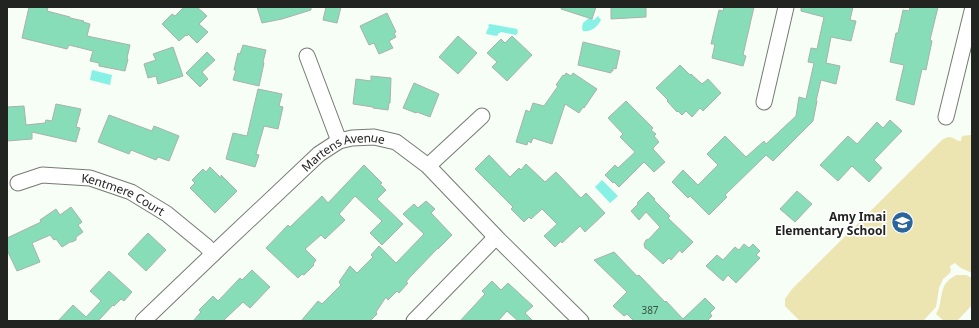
<svg xmlns="http://www.w3.org/2000/svg" width="979" height="328" font-family="'Noto Sans',sans-serif">
  <style>
    .green { fill: #ece4b1 }
    .water { fill: #86f1e4 }
    .building { fill: #86ddb7; stroke: #a8b2ad }
    .lines { fill: none; stroke-linecap: round; stroke-linejoin: round }
    .minor-casing { stroke: #757b74; stroke-width: 17 }
    .minor { stroke: #fff; stroke-width: 15 }
    .labels { text-anchor: middle; dominant-baseline: central; stroke-width: 3.5; stroke-linejoin: round; paint-order: stroke }
    .number-label { font-size: 10px; fill: #3b5246 }
    .street-label { font-size: 12px; fill: #222421; stroke: #fff }
    .poi-label { font-size: 12px; font-weight: bold; fill: #222421; stroke: #fff; text-anchor: end }
  </style>
  <rect width="100%" height="100%" fill="#f6fef6"/>
  <g class="green">
    <path d="M970,135H972V273L961,268L955,263L950,266L951,270L950,273L943,279L939,288L936,307L923,321H800L785,306V299L792,289L942,140C952,133 952,140 961,141L962,136Z"/>
    <path d="M956,275H966L972,278V305L957,321H944L936,314C943,304 939,289 948,281C950,278 954,277 956,275Z"/>
  </g>
  <g class="water">
    <path d="M598,16L601,20C597,27 592,32 583,31L582,28L583,23L589,18L594,20Z"/>
    <polygon points="490,24 517,29 518,32 516,35 501,32 498,34 497,36 486,34 487,30 489,27 488,25"/>
    <polygon points="92,70 112,75 110,85 90,80"/>
    <polygon points="602,180 618,196 610,203 595,187"/>
  </g>
  <g class="building">
    <polygon points="29,7 48,7 47,11 70,17 70,18 84,21 83,22 90,24 87,36 130,45 127,58 128,59 125,71 99,66 99,63 90,61 93,51 69,45 67,49 22,38"/>
    <polygon points="184,7 197,7 207,16 199,24 208,32 197,43 188,34 187,36 186,35 179,41 162,24 172,14 175,16"/>
    <polygon points="257,7 311,7 311,10 282,19 262,23"/>
    <polygon points="326,7 341,7 337,23 323,20"/>
    <polygon points="562,7 596,7 592,19 561,9"/>
    <polygon points="611,7 646,7 646,17 611,19"/>
    <polygon points="724,7 754,7 743,55 746,56 743,66 712,58 715,44 711,44 719,10 723,11"/>
    <polygon points="801,7 853,7 850,20 856,21 851,41 831,37 826,63 840,66 836,84 821,80 816,101 817,101 813,121 773,161 766,155 725,195 727,197 709,215 690,196 688,198 672,182 683,170 698,185 718,165 707,154 725,136 746,157 764,141 766,144 796,116 799,97 806,99 814,63 808,62 811,48 817,49 824,17 801,11"/>
    <polygon points="910,7 938,7 930,40 932,41 926,70 922,69 914,105 896,100 904,65 890,62 896,33 898,33 903,10 909,11"/>
    <polygon points="387,13 396,32 394,33 396,37 389,41 393,48 379,54 374,43 369,45 360,26"/>
    <polygon points="458,36 477,53 458,74 439,57"/>
    <polygon points="512,36 532,55 507,81 492,67 497,62 487,53 501,39 505,43"/>
    <polygon points="583,42 620,51 616,69 613,68 613,71 611,71 611,73 578,65"/>
    <polygon points="243,45 266,50 263,62 264,63 259,86 233,80 236,70 234,70 238,53 240,54"/>
    <polygon points="173,47 183,76 158,84 156,76 148,78 144,64 156,60 153,54"/>
    <polygon points="207,52 215,60 202,72 208,79 200,87 186,73"/>
    <polygon points="680,65 690,75 691,74 702,84 708,79 721,93 703,111 700,108 692,117 686,111 682,115 678,111 677,112 667,101 668,100 656,88"/>
    <polygon points="566,73 571,76 573,73 597,89 584,108 583,107 579,113 565,104 552,144 533,138 531,143 528,141 527,145 516,142 526,110 530,112 533,103 544,106 558,86 556,85 563,75 564,76"/>
    <polygon points="371,76 391,78 390,103 389,103 388,110 373,108 373,107 353,104 356,79 371,81"/>
    <polygon points="414,83 439,94 430,117 417,112 416,113 403,108"/>
    <polygon points="258,89 282,94 279,106 283,107 278,129 264,126 256,154 259,155 255,167 226,159 233,133 247,136"/>
    <polygon points="626,101 653,128 651,130 656,134 654,136 659,142 654,147 653,149 665,162 654,172 644,162 619,187 614,182 613,183 605,175 615,165 618,168 635,152 620,137 623,134 608,118"/>
    <polygon points="56,104 81,109 76,127 80,128 76,142 32,132 32,139 7,141 7,107 24,106 26,125 45,123 46,120 52,121"/>
    <polygon points="109,115 152,131 154,126 179,136 169,161 158,157 156,160 131,150 129,154 98,142"/>
    <polygon points="890,120 902,131 874,160 882,168 869,182 852,166 838,181 820,165 848,136 857,144 877,122 883,128"/>
    <polygon points="489,155 510,177 519,168 521,170 526,164 545,182 556,172 581,198 586,193 605,213 585,232 580,226 562,243 561,241 555,247 544,236 557,224 542,209 531,219 529,217 524,222 511,209 513,207 475,169"/>
    <polygon points="364,165 382,183 380,184 386,190 377,199 403,224 382,245 370,233 382,221 355,196 339,214 345,220 325,239 321,235 305,249 316,260 313,264 314,265 304,275 302,274 298,278 266,248 288,225 290,227 322,196 328,203"/>
    <polygon points="210,167 221,178 221,175 237,191 215,213 190,188 195,183 192,180 203,169 206,172"/>
    <polygon points="797,191 812,204 795,222 780,209"/>
    <polygon points="648,192 655,199 654,200 670,216 668,218 693,242 682,253 680,250 671,260 669,258 663,264 648,250 645,248 644,244 646,240 649,239 660,227 646,212 639,220 631,211 638,204 637,203"/>
    <polygon points="426,201 435,209 431,213 452,235 438,249 438,248 411,276 406,282 408,283 399,293 397,291 388,300 386,297 376,312 377,314 370,321 301,321 318,301 322,304 341,285 339,282 350,266 357,273 373,257 371,255 379,246 396,263 424,234 403,214 414,204 418,208"/>
    <polygon points="71,207 82,222 78,225 83,232 76,237 76,240 72,242 70,242 62,247 56,239 54,240 50,235 32,243 40,262 17,271 7,250 7,238 41,222 40,220 56,209 60,215"/>
    <polygon points="148,233 166,250 146,271 128,254"/>
    <polygon points="744,244 749,248 753,244 760,251 756,255 760,258 736,283 728,275 723,281 706,266 717,255 723,260 735,247 739,250"/>
    <polygon points="614,252 637,276 639,275 665,302 666,301 683,319 705,298 715,308 710,313 712,316 707,321 634,321 627,314 624,316 613,306 627,292 594,260"/>
    <polygon points="252,270 270,287 250,308 243,302 223,321 193,321 201,312 199,310 213,296 218,301 240,278 242,280"/>
    <polygon points="109,271 132,292 124,301 121,299 114,306 113,305 98,321 58,321 73,305 86,317 101,301 90,291"/>
    <polygon points="492,281 501,290 508,283 522,296 533,306 525,313 533,321 518,321 507,311 498,321 460,321 485,294 482,291"/>
  </g>
  <g class="lines">
    <defs>
      <g id="minor">
        <polyline points="307,56 339,141"/>
        <polyline points="764,102 786,7"/>
        <polyline points="946,117 972,11"/>
        <polyline points="428,166 482,116"/>
        <path id="s1" d="M18,183L42,175L90,178L131,192L167,214L206,246L213,254"/>
        <path id="s2" d="M143,321L213,254L319,154L339,141L352,138L374,137L396,142L428,166L496,237L581,321"/>
        <polyline points="414,321 496,237"/>
      </g>
    </defs>
    <use href="#minor" class="minor-casing"/>
    <use href="#minor" class="minor"/>
  </g>
  <defs>
    <symbol id="school-disc" viewBox="-11 -11 22 22"><circle r="9.5" fill="#2a659c" stroke="#fff"/><path d="M0-5L7-2L0 1L-7-2ZM-4 1L0 2.5L4 1V4Q0 6-4 4Z" fill="#fff"/></symbol>
  </defs>
  <g fill-rule="evenodd">
    <use href="#school-disc" x="890" y="210" width="25" height="25"/>
  </g>
  <g class="labels">
    <g class="number-label">
      <text x="650" y="310">387</text>
    </g>
    <g class="street-label">
      <text stroke="none"><textPath href="#s2" startOffset="267">Martens Avenue</textPath></text>
      <text stroke="none"><textPath href="#s1" startOffset="110">Kentmere Court</textPath></text>
    </g>
    <g class="poi-label">
      <text x="886" y="216">Amy Imai<tspan x="886" dy="14">Elementary School</tspan></text>
    </g>
  </g>
  <rect width="979" height="328" fill="none" stroke="#222421" stroke-width="16"/>
</svg>
